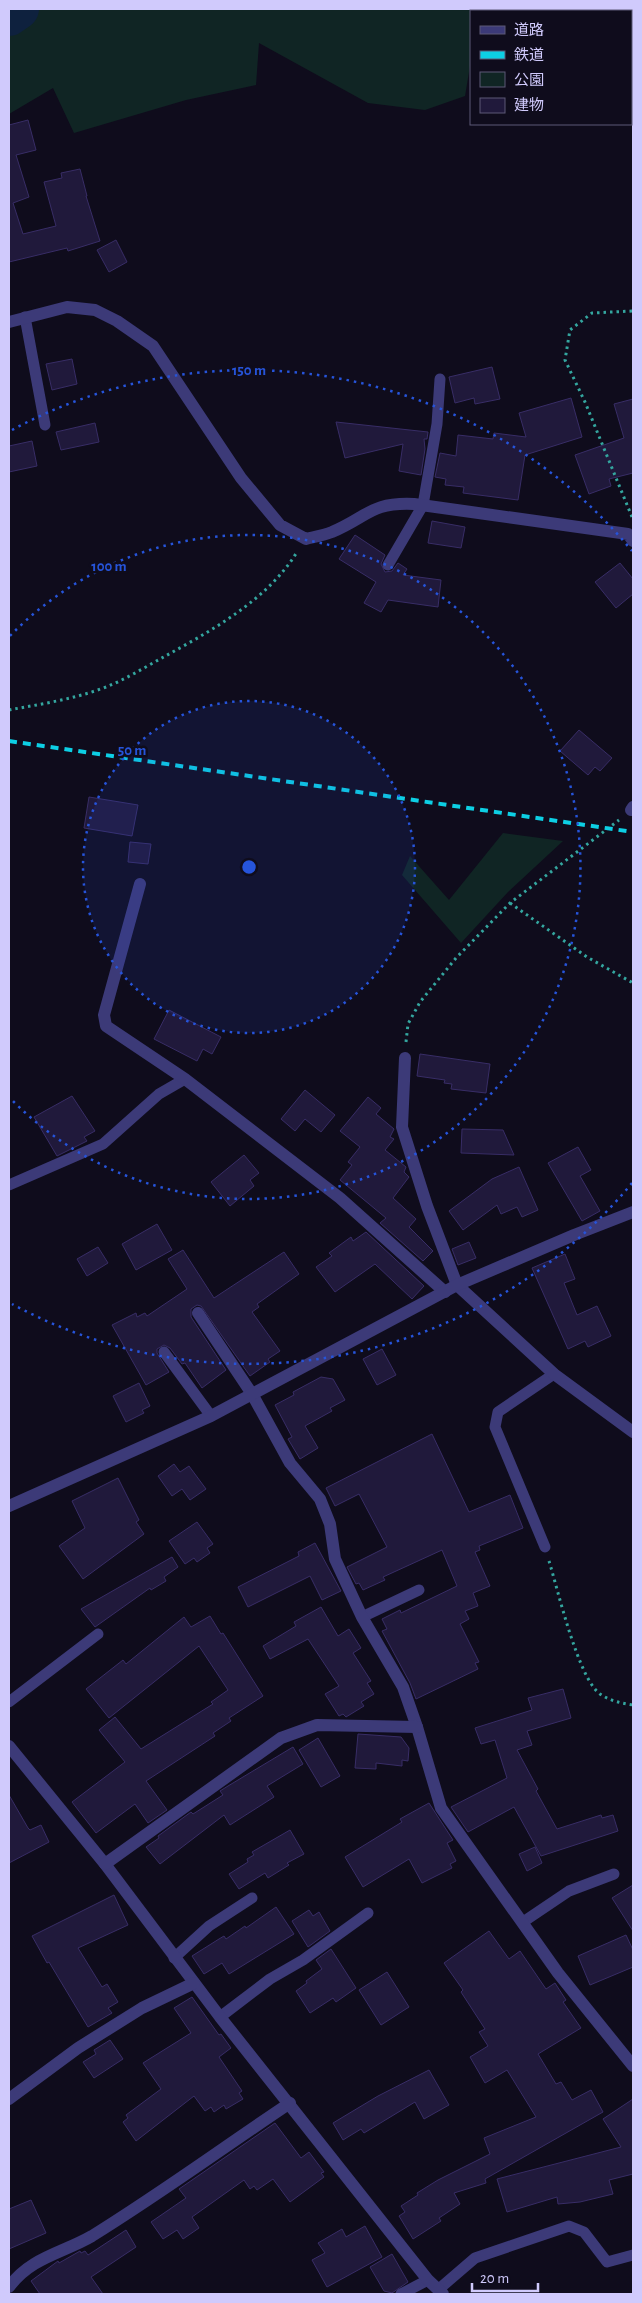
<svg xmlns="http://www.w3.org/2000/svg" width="642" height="2303" font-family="'Alegreya Sans','Noto Sans JP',sans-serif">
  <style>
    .green { fill: #102524 }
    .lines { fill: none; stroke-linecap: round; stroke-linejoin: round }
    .river { stroke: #0e213e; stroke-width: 40 }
    .building { fill: #20193b; stroke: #382d66 }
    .path { stroke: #34a69f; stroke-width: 3; stroke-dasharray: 2.5 4; stroke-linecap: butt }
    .service { stroke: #3c3a78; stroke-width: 11 }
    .minor { stroke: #3c3a78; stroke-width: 12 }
    .rail { stroke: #0dcfe4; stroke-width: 4; stroke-dasharray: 8 6; stroke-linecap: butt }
    .ring { fill: none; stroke: #2654da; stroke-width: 2.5; stroke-dasharray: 2.5 5 }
    .centre { fill: #2654da; stroke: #0f0c1c; stroke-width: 2.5 }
    .ring-label { font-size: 15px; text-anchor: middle; font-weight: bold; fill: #2654da; stroke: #0f0c1c; stroke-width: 5; stroke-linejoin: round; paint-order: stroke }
  </style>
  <rect width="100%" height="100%" fill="#0f0c1c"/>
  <g class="green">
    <polygon points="9,9 495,9 496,11 471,11 471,60 465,96 425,110 368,103 259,43 256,85 186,100 74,133 53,88 9,114"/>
    <polygon points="503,833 563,841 508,892 461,943 402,875 410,856 449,900"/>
  </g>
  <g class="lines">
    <polyline class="river" points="9,16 19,9"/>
  </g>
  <g class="building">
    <polygon points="28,120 36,150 16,155 29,197 13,203 23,234 56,226 44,182 62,178 61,173 80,169 87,196 86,196 100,241 68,251 67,248 9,262 9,125"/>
    <polygon points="116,240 127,262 109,272 97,250"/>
    <polygon points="72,359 77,384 52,390 46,364"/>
    <polygon points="492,367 500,399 475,404 474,398 455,403 449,377"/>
    <polygon points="571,398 582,437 525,455 518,500 463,493 464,487 445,485 446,479 435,477 440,453 456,456 458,435 493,439 494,433 526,437 519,413"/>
    <polygon points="633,399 633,473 609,479 611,486 589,494 575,455 624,438 614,404"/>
    <polygon points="336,422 428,432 427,439 424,439 425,449 421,475 399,471 403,444 345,458"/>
    <polygon points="95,423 99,442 61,450 56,432"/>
    <polygon points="32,441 37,466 9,472 9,446"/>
    <polygon points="432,521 465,527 461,548 428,543"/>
    <polygon points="355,535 385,555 381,564 385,572 392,571 398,563 407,569 403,575 441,580 438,607 388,600 381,612 364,603 376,582 339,559"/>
    <polygon points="620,563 633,579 633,594 616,608 595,582"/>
    <polygon points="579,730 612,758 600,771 595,767 588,775 560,751"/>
    <polygon points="89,797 138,805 132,836 84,828"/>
    <polygon points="130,842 151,844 148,864 128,862"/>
    <polygon points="169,1010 221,1037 212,1054 203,1049 197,1061 154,1039"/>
    <polygon points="420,1054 490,1064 486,1093 451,1089 452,1084 444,1083 445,1080 417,1076"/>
    <polygon points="305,1090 335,1115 321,1132 305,1119 295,1131 281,1119"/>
    <polygon points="72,1096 95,1131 84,1137 87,1141 57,1156 34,1117"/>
    <polygon points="368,1097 381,1108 376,1114 394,1129 390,1137 394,1139 385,1150 406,1167 404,1172 409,1177 393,1198 416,1219 409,1227 433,1251 423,1261 380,1223 386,1218 340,1180 352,1165 348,1162 360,1147 340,1131"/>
    <polygon points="462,1129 503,1130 514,1155 461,1153"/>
    <polygon points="578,1147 591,1170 580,1176 600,1211 582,1221 548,1163"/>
    <polygon points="244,1155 259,1173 250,1180 254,1186 230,1206 211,1182"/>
    <polygon points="519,1167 538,1210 522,1217 517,1207 501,1214 497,1205 463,1230 449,1211 492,1179"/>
    <polygon points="157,1224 172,1250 136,1270 122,1244"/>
    <polygon points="366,1232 424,1286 412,1299 375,1264 335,1292 316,1267 332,1256 329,1253 351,1237 353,1241"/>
    <polygon points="469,1242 476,1258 458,1265 452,1249"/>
    <polygon points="98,1247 108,1263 87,1276 77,1259"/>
    <polygon points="183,1250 214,1298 284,1252 299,1274 257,1304 259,1307 252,1312 280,1351 268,1359 270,1362 250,1376 201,1306 197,1305 191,1309 191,1317 226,1370 202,1388 185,1363 182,1364 170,1348 164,1345 157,1349 157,1353 169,1372 146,1385 112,1325 136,1313 137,1317 145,1313 147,1316 187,1289 168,1259"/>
    <polygon points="565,1254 575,1279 564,1283 577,1315 597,1306 611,1336 588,1347 585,1341 568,1349 532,1268"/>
    <polygon points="382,1349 396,1375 377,1385 363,1359"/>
    <polygon points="321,1377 333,1379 345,1400 330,1408 332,1411 305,1426 318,1448 300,1459 288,1439 292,1437 275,1405 294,1395 293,1392"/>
    <polygon points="139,1383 150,1406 142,1410 144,1413 126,1422 113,1396"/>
    <polygon points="432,1434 469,1512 510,1495 523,1528 479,1546 480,1550 475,1552 490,1586 473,1593 478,1606 465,1611 469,1619 460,1624 479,1662 475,1663 478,1669 416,1699 410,1683 382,1631 387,1629 382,1619 400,1610 401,1613 457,1586 442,1550 383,1577 385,1580 363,1590 359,1583 356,1584 347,1567 387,1547 359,1494 335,1506 326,1488"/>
    <polygon points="174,1464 180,1472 189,1466 206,1489 190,1500 182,1489 172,1496 158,1476"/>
    <polygon points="118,1478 139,1520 136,1522 144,1534 83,1579 59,1546 85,1528 72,1501"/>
    <polygon points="197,1522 213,1544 207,1548 210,1553 197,1562 194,1558 185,1564 169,1541"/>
    <polygon points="315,1543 341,1591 322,1600 310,1576 248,1607 238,1587 299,1556 298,1552"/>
    <polygon points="172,1557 178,1567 164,1577 166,1581 151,1590 150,1588 95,1627 81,1609"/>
    <polygon points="321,1607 338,1636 349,1629 361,1648 353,1653 371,1681 367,1683 374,1694 361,1702 364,1706 346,1717 343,1714 339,1716 325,1694 339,1686 308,1639 270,1659 263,1646 296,1626 294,1622"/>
    <polygon points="210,1616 221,1634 223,1633 263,1696 229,1718 231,1721 213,1733 215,1736 146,1781 167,1810 148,1823 135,1804 96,1833 72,1802 125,1762 99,1730 115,1717 141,1749 213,1704 211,1702 228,1690 199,1646 109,1718 86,1689 123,1660 126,1664 184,1617 191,1627"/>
    <polygon points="563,1689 571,1718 527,1731 532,1745 517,1750 538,1789 536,1791 557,1829 601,1815 602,1818 613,1815 618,1831 541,1856 514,1807 468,1832 451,1807 507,1778 495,1740 481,1744 475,1728 532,1710 528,1698"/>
    <polygon points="358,1734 401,1737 409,1748 408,1761 402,1760 402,1766 376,1763 376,1769 355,1768"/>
    <polygon points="318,1738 340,1776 321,1787 299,1750"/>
    <polygon points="293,1747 303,1764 267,1786 274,1797 230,1825 224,1815 160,1864 146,1847 159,1838 158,1836 191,1812 193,1814 223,1795 220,1791 228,1786"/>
    <polygon points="9,1795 28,1828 30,1830 41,1825 49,1842 9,1863"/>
    <polygon points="429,1803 453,1840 447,1843 456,1861 450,1864 452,1868 422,1883 409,1859 363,1887 345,1857 402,1822 400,1819"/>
    <polygon points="290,1830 304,1854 287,1863 289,1865 268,1878 265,1873 239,1889 229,1874 248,1862 247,1859 254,1855 252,1852"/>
    <polygon points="535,1847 542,1863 527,1871 519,1854"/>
    <polygon points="633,1885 633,1931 612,1898"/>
    <polygon points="114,1895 128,1925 78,1948 102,1987 107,1984 118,2002 108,2008 112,2013 88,2027 49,1962 47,1963 32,1936"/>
    <polygon points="276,1907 294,1934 229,1974 222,1963 204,1974 192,1956 219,1939 224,1936 226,1939 245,1926 246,1928"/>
    <polygon points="309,1910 313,1916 319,1912 330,1931 308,1947 292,1921"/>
    <polygon points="489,1931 509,1959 520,1951 546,1989 555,1983 566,2000 563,2002 581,2028 538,2054 556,2084 561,2082 572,2100 591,2090 603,2112 485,2179 486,2183 454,2193 460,2204 439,2218 441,2221 413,2239 399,2216 405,2212 401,2206 418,2195 417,2193 438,2180 490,2154 484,2138 536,2117 507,2070 485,2083 470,2057 488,2046 479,2032 485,2029 461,1992 463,1990 444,1963"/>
    <polygon points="626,1935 633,1950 633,1967 590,1985 578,1956"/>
    <polygon points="331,1949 356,1988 336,2002 333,1998 310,2013 296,1991 307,1983 306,1981 322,1969 316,1960"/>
    <polygon points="387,1972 409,2007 381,2025 359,1990"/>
    <polygon points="192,1997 219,2035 221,2034 231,2048 219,2057 242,2091 239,2093 243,2099 226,2109 224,2105 214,2112 211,2107 205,2111 194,2096 136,2141 123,2122 128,2118 126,2115 161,2089 143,2063 191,2033 174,2008"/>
    <polygon points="110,2040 123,2059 94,2078 83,2062 96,2054 94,2050"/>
    <polygon points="429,2070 449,2105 424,2119 415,2102 364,2133 361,2129 343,2140 333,2123 378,2096"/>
    <polygon points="633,2099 633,2174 609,2180 613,2194 580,2202 558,2204 557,2197 507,2212 497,2179 621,2147 603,2119"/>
    <polygon points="275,2123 301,2158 309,2152 324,2172 321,2173 324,2177 290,2202 273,2179 257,2190 254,2186 250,2189 244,2180 192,2217 199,2228 183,2239 177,2230 163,2239 151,2222 186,2198 179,2189"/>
    <polygon points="31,2200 46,2233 9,2249 9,2209"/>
    <polygon points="365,2226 382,2257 327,2287 312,2260 325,2253 318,2243 342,2229 346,2237"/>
    <polygon points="126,2230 136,2247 91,2277 103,2294 40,2294 31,2281 58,2261 59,2263 80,2251 81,2253 85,2251 88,2255"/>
    <polygon points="392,2254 408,2282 392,2293 384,2291 370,2267"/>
  </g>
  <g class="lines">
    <g class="path">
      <polyline points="632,517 585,402 565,360 570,330 592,313 633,311"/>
      <path d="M9,710C41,704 75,699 106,687C124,680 142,669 160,659C209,632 267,601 297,552"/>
      <polyline points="510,903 587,957 633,983"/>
      <polyline points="406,1042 408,1024 420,1002 456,958 510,903 619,820"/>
      <path d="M549,1561C558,1590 578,1678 600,1694C610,1701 621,1703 633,1705"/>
    </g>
    <g class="service">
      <polyline points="25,317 45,425"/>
      <polyline points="388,565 423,505 437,424 440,379"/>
      <polyline points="9,1185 103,1144 159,1094 185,1079"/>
      <polyline points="164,1352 211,1416"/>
      <polyline points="545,1547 495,1427 498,1412 554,1374"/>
      <polyline points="362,1617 419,1590"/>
      <polyline points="9,1702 98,1634"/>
      <polyline points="523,1922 569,1891 614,1874"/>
      <polyline points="174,1958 209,1926 252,1898"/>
      <polyline points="220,2017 270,1979 303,1960 368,1913"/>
      <polyline points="439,2289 475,2258 569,2226 584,2232 607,2262 633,2255"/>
      <polyline points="401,2294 428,2280"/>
    </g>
    <g class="minor">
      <path d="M9,322L67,307L95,310L117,321L153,346L241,478L280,525L306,539C314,537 324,535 332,532C368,517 370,502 414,504L628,534L633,541"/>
      <polyline points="631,810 633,807"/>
      <polyline points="140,884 104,1015 106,1026 185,1079 340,1198 445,1292"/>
      <polyline points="405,1058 402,1127 427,1206 457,1285 554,1374 633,1432"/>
      <polyline points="198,1313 252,1394 290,1463 320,1499 330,1524 335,1559 362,1617 403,1687 417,1727 441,1808 558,1973 633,2066"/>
      <polyline points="9,1506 211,1416 457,1285 574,1235 633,1212"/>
      <polyline points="9,1746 105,1864 220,2017 428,2280 443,2294"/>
      <polyline points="105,1864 281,1738 317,1725 417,1727"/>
      <polyline points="9,2099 78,2048 142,2008 194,1983"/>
      <path d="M9,2287C31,2257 63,2253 92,2236C160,2194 224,2147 290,2103"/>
    </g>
    <polyline class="rail" points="9,741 633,832"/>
  </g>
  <circle cx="249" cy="867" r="166" fill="#2654da" fill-opacity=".12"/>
  <g class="ring">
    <circle cx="249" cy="867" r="166"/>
    <path d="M10 636A332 332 0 1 1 10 1098"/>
    <path d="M632 1183A497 497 0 0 1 12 1304M12 430A497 497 0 0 1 632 551"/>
  </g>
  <circle cx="249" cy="867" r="8" class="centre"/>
  <g class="ring-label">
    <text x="249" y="375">150 m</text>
    <text x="109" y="571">100 m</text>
    <text x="132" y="755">50 m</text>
  </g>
  <rect width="642" height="2303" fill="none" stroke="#d0cafc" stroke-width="20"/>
  <rect x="470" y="10" width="162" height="115" fill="#0f0c1c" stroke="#5c5876"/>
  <rect x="480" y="26" width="25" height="8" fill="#3c3a78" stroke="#5c5876"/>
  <text x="514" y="35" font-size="15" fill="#d0cafc">道路</text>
  <rect x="480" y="51" width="25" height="8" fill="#0dcfe4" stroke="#5c5876"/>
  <text x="514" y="60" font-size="15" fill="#d0cafc">鉄道</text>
  <rect x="480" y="72" width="25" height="15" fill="#102524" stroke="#5c5876"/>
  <text x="514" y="85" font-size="15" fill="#d0cafc">公園</text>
  <rect x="480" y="98" width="25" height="15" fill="#20193b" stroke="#5c5876"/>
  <text x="514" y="110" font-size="15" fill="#d0cafc">建物</text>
  <path d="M472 2283v8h66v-8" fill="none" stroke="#d0cafc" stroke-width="2.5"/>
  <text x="480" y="2283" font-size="15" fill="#d0cafc" stroke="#0f0c1c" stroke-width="4" paint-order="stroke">20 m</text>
</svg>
